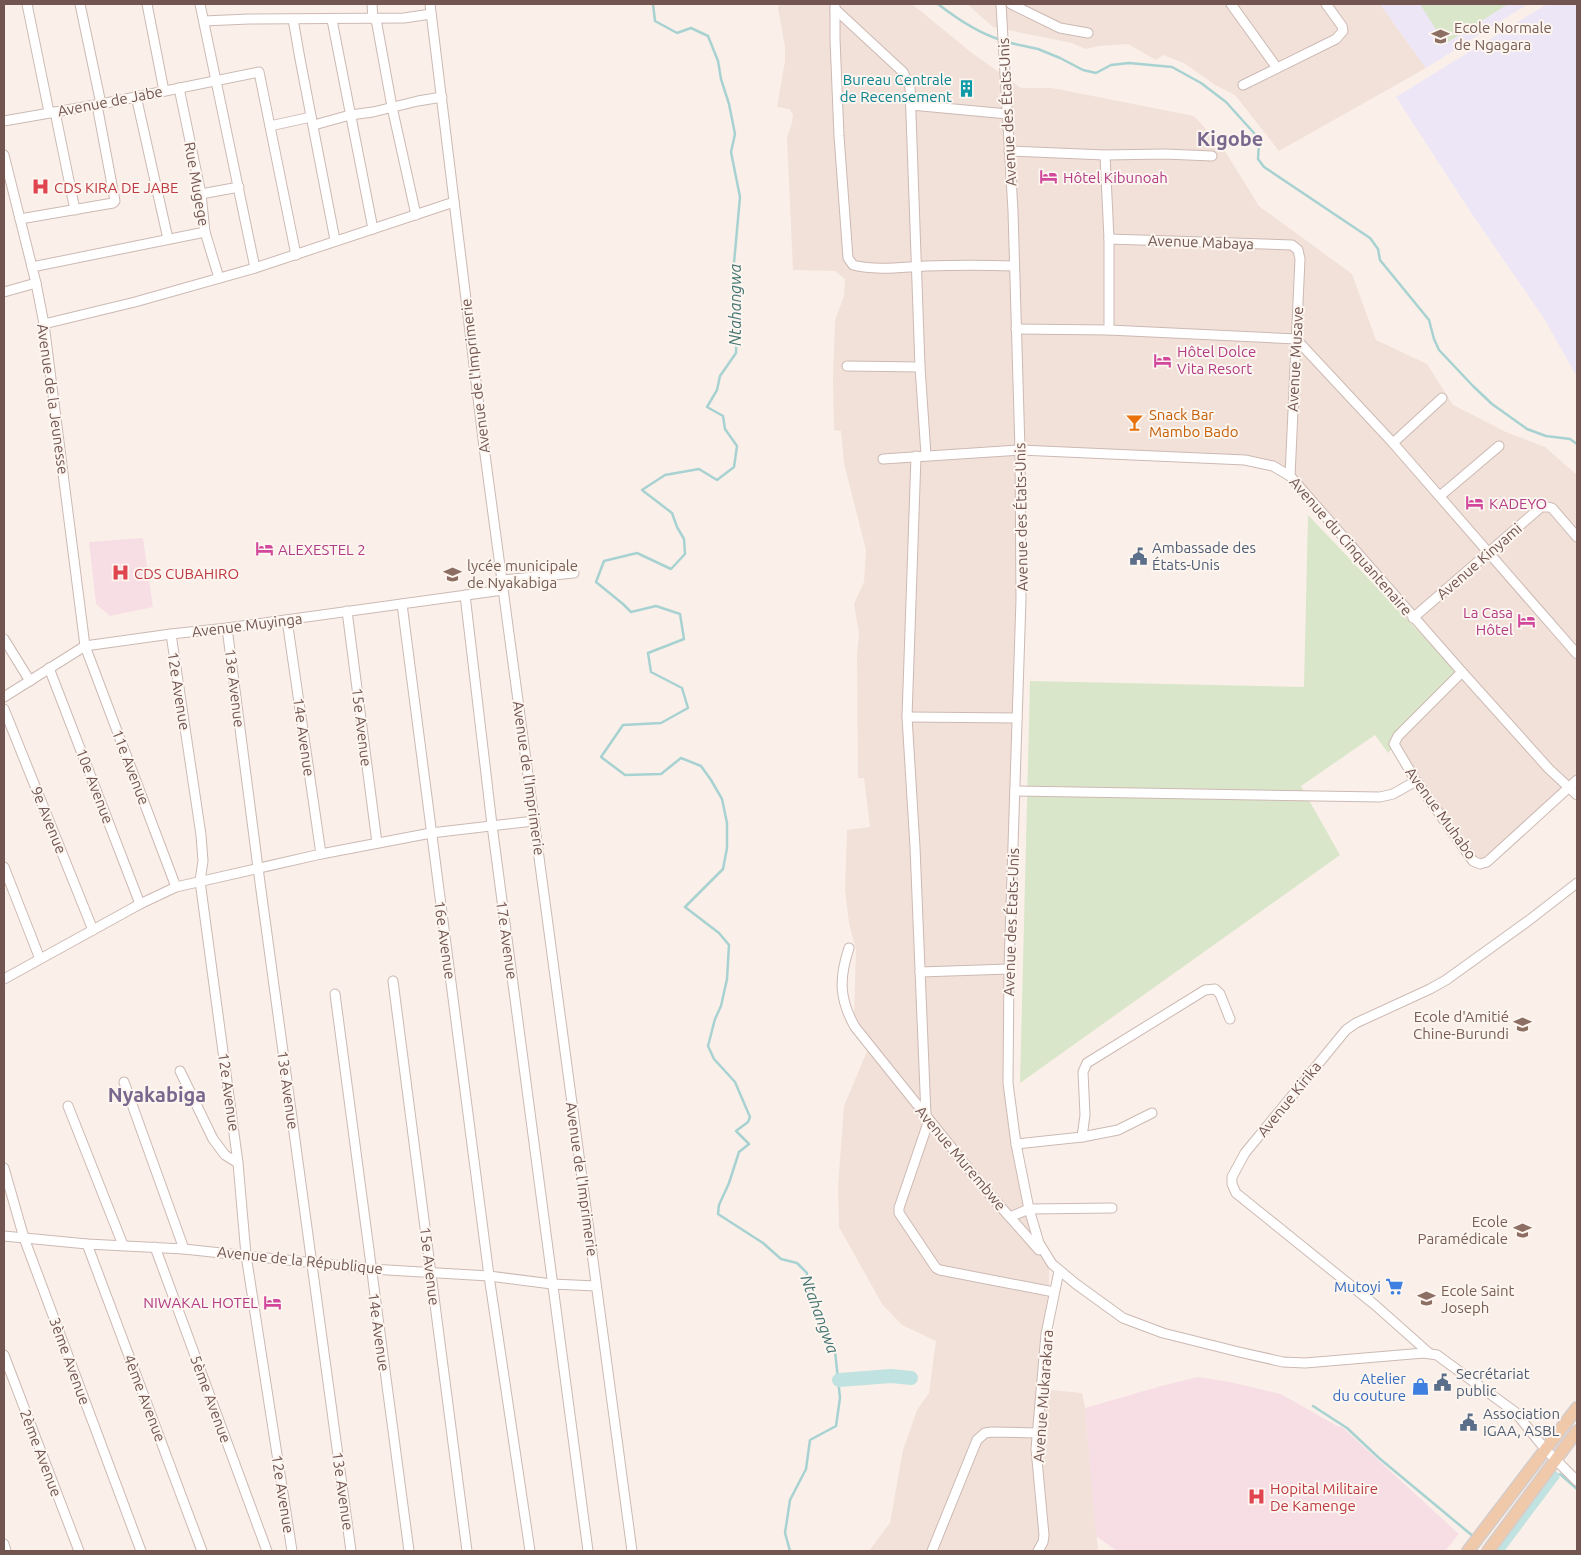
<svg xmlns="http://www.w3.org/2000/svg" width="1581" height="1555" font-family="Ubuntu,sans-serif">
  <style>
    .residential { fill: #f1e1d9 }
    .education { fill: #ede6f7 }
    .medical { fill: #f7dee5 }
    .grass { fill: #dae6c9 }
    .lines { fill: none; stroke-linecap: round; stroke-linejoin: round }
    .stream { stroke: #a7d2d1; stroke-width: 2.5 }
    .canal { stroke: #c0e2e0; stroke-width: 9 }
    .river { stroke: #c0e2e0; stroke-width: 14 }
    .minor-casing { stroke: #cdb9b3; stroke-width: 11 }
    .major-casing { stroke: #d5ccca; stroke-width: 14 }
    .minor { stroke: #fff; stroke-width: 9 }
    .major { stroke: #f0c9aa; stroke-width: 11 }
    .labels { text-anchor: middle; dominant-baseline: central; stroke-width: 4; stroke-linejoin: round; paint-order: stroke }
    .education-label { font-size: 15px; fill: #785e54; stroke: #fdf5ef; text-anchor: start }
    .culture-label { font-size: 15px; fill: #0d838f; stroke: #fdf5ef; text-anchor: end }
    .street-label { font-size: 15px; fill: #725550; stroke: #fdf5ef }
    .hotel-label { font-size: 15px; fill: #b23c85; stroke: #fdf5ef; text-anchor: start }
    .health-label { font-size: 15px; fill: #be3a42; stroke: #fdf5ef; text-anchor: start }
    .food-label { font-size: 15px; fill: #c56008; stroke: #fdf5ef; text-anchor: start }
    .service-label { font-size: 15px; fill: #4e5e75; stroke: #fdf5ef; text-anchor: start }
    .shop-label { font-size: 15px; fill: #366cbe; stroke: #fdf5ef; text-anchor: end }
    .water-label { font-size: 16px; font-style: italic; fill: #457573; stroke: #fdf5ef }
    .district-label { font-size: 20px; font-weight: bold; fill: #7a678d; stroke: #fdf5ef }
  </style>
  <rect width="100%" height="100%" fill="#faf0e9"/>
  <g class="residential">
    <polygon points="779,4 912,4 972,53 1021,88 1052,88 1194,116 1221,145 1259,206 1352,274 1376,340 1427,364 1453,405 1506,432 1545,447 1577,475 1577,794 1569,787 1477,863 1392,740 1460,666 1293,474 1282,465 1243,460 1021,450 1012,1098 1032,1209 1049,1259 1049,1290 1041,1389 1082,1393 1085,1408 1098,1551 869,1551 890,1523 903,1450 917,1410 929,1393 936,1341 902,1325 882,1304 839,1227 838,1186 844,1106 870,1044 854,1017 856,950 849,923 845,890 847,830 870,827 864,778 858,778 857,654 859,634 854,604 864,582 866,550 844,463 841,431 834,430 833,381 835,320 844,296 845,279 835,271 793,270 787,137 792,123 793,114 789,109 777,107 785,61 785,47 778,8"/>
    <polygon points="967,4 1380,4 1426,68 1279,151 1235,95 1215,85 1184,63 1163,55 1156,60 1128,44 1099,46 1085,49 1072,43 993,27"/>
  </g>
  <g class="education">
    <polygon points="1380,4 1528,4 1426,68"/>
    <polygon points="1547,4 1577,4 1577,377 1545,320 1470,211 1396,97"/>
  </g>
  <g class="medical">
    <polygon points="143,538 153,607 110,616 96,604 89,542"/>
    <polygon points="1198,1377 1230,1382 1281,1394 1339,1427 1341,1426 1459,1534 1445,1551 1117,1551 1096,1536 1085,1408 1161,1386"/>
  </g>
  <g class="grass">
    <polygon points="1420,4 1508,4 1445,44"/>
    <polygon points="1308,515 1462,677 1388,753 1375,735 1301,786 1340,855 1020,1083 1030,681 1304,687"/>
  </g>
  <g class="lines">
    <g class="stream">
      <polyline points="653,4 655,21 677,33 691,28 708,36 718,61 721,79 729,104 735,134 731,152 740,197 734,263 734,288 737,319 736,353 720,376 717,390 707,407 723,416 725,429 737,446 734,467 717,480 699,469 665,475 642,490 672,513 677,527 684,539 685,554 671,569 637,553 604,561 596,582 623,604 631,612 656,606 680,614 684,639 648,653 651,672 682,688 688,708 661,723 623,725 601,757 625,775 661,774 681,758 701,766 711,780 722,799 727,823 727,848 723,869 685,907 719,933 729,945 727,979 721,1006 715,1019 708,1046 714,1059 735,1082 750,1117 748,1122 736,1131 749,1144 739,1152 729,1183 719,1205 718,1214 763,1243 781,1259 797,1263 807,1273 806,1284 835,1351 840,1398 836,1426 810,1440 806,1469 790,1500 785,1533 790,1551"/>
      <path d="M938,4C956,18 978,33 1001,40"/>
      <polyline points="1006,42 1038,49 1060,58 1083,70 1096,73 1111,65 1129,63 1172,67 1201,83 1226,102 1254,133 1259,143 1258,159 1264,167 1370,238 1378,249 1380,260 1429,320 1434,339 1439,350 1473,386 1492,404 1527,429 1546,436 1570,439 1577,444"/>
      <polyline points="1313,1406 1347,1428 1379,1458 1474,1537"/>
      <polyline points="1560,1474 1577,1489"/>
    </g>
    <polyline class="canal" points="1501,1548 1555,1476"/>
    <polyline class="river" points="839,1380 891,1376 911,1378"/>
    <defs>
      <g id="minor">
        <polyline points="27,4 49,112"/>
        <polyline points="80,4 101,104"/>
        <polyline points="147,4 164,91"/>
        <polyline points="200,4 255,268"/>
        <polyline points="372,4 373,19"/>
        <polyline points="430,4 484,447 632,1551"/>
        <polyline points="1001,4 1013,211 1020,450 1021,599 1009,969 1008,1083 1016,1144 1029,1209 1039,1243 1052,1264 1076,1284 1123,1318 1163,1333 1239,1352 1283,1362 1305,1363 1424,1353 1437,1355 1515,1412 1546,1450 1577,1481"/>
        <polyline points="1011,4 1060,28 1088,33"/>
        <polyline points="1231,4 1277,68"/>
        <path d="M835,6V39L839,136L848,258L853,265C877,271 902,267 926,266C955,265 985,265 1014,266"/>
        <polyline points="835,9 903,72 910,87 920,367 926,455"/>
        <polyline points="293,19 300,59 335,240"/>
        <polyline points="376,19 392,107 416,215"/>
        <polyline points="332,20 373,229"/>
        <polyline points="204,21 249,19 404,18 431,14"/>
        <polyline points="1243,85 1336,39 1343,31 1342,26 1326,4"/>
        <polyline points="179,88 201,194 205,232 219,278"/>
        <polyline points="136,96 168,239"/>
        <polyline points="911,105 1008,114"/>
        <polyline points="55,112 75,210"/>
        <polyline points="4,121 101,104 259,72 296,255"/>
        <polyline points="314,125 350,115 373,112 418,101 442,97"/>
        <polyline points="270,126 311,117"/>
        <polyline points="1009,151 1105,155 1165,154 1212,156"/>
        <polyline points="4,155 36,283 44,324 85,646 176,887"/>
        <polyline points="1105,155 1109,239 1109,330"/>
        <polyline points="201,194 239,187"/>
        <polyline points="20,219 113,203 115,201 97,105"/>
        <polyline points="1109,239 1292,245 1298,250 1300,259 1290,476"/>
        <polyline points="32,267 205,232"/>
        <polyline points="4,292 36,283"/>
        <polyline points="44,324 135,302 255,268 454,202"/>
        <polyline points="1016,329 1109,330 1296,339 1393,443 1577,654"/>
        <polyline points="847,366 920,367"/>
        <polyline points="1393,443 1442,398"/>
        <polyline points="916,456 907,717 915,847 926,1116"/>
        <polyline points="883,459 1020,450 1245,460 1273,466 1290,476 1462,672 1549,769 1577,795"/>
        <polyline points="1440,496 1499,446"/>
        <polyline points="502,580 574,573"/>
        <polyline points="465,595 492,825 588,1551"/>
        <polyline points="402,604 489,1276 530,1551"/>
        <polyline points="347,611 377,843"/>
        <polyline points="1413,618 1541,507 1548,507 1552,508 1577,537"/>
        <polyline points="287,620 321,854"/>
        <polyline points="227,628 258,868 351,1551"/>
        <polyline points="171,634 201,835 203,861 200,881 238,1163 246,1255 292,1551"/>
        <polyline points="4,639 30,681"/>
        <polyline points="49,668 140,904"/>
        <polyline points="1462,672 1398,736 1394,744 1416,781 1473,861 1480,864 1487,862 1577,780"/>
        <polyline points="4,697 85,646 171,634 227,628 503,590"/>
        <polyline points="4,709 93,930"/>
        <polyline points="907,717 1017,718"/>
        <polyline points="1015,791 1380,797 1393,794 1416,781"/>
        <polyline points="4,867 40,959"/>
        <path d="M849,948C839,978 839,999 855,1027L984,1188L1039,1250"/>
        <polyline points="920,972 1009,969"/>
        <polyline points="4,979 140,904 176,887 321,854 431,833 534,821"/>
        <polyline points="393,981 467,1551"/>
        <polyline points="335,994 409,1551"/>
        <polyline points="180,1071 213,1139 225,1155 238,1163"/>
        <polyline points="124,1082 184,1249"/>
        <polyline points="68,1106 123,1245"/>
        <polyline points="929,1120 899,1208 899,1213 936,1268 940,1270 1054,1292"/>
        <polyline points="1082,1137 1118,1130 1152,1113"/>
        <polyline points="1016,1144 1082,1137 1085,1115 1083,1072 1087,1063 1205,990 1215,989 1220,994 1230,1019"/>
        <polyline points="4,1168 24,1238 141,1551"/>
        <polyline points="1010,1217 1029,1209 1112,1208"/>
        <polyline points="4,1236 87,1244 184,1249 371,1269 489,1276 552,1284 596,1286"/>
        <polyline points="87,1244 202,1551"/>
        <polyline points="155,1247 267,1551"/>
        <polyline points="1429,1353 1375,1305 1236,1193 1232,1184 1232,1177 1245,1153 1346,1030 1356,1023 1430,989 1446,980 1528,921 1577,883"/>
        <polyline points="4,1355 79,1551"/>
        <polyline points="4,1544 6,1551"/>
        <polyline points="932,1551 977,1440 985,1433 992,1432 1038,1433"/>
        <polyline points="1038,1551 1043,1542 1044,1535 1036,1449 1046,1334 1059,1271"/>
      </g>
      <g id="major">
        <polyline points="1468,1551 1577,1408"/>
        <polyline points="1488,1551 1577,1431"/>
      </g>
    </defs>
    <use href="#minor" class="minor-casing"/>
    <use href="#major" class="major-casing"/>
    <use href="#minor" class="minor"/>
    <use href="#major" class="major"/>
  </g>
  <defs>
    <symbol id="school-bare" viewBox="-9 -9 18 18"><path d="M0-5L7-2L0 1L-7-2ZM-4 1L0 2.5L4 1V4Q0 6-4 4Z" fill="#8d6e63" stroke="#fdf5ef" stroke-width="2.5" paint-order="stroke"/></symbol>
    <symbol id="building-bare" viewBox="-9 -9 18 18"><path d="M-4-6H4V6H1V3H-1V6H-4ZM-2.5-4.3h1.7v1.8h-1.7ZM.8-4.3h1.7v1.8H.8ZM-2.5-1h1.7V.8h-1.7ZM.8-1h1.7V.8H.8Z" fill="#0f9aa8" stroke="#fdf5ef" stroke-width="2.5" paint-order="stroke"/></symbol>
    <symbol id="hotel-bare" viewBox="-9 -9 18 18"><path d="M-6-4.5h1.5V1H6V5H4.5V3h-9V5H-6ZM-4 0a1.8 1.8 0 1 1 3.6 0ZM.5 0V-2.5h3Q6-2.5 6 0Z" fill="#d1479c" stroke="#fdf5ef" stroke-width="2.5" paint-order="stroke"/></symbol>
    <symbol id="hospital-bare" viewBox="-9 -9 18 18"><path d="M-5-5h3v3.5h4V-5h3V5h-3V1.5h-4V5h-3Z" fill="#e0444e" stroke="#fdf5ef" stroke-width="2.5" paint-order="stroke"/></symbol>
    <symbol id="bar-bare" viewBox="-9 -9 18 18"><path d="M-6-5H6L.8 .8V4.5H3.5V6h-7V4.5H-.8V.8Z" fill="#e8710a" stroke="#fdf5ef" stroke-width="2.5" paint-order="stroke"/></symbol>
    <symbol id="civic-bare" viewBox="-9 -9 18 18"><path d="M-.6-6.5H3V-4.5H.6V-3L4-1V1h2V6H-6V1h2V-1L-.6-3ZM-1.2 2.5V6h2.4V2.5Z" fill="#5c6f8a" stroke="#fdf5ef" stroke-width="2.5" paint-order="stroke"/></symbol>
    <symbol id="university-bare" viewBox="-9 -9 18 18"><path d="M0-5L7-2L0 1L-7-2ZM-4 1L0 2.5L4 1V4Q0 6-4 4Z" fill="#8d6e63" stroke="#fdf5ef" stroke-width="2.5" paint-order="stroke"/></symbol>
    <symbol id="supermarket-bare" viewBox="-9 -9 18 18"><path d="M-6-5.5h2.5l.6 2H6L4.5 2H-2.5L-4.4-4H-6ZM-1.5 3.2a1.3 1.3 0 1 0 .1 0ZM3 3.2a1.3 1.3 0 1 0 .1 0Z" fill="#3f7fe0" stroke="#fdf5ef" stroke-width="2.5" paint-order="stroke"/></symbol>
    <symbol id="shop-bare" viewBox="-9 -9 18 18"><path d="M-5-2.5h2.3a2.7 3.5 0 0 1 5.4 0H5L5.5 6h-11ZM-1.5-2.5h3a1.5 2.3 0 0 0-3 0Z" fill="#3f7fe0" stroke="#fdf5ef" stroke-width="2.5" paint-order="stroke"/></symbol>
  </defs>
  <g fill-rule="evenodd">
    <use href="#school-bare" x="1428" y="24" width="25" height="25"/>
    <use href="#building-bare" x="954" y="76" width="25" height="25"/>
    <use href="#hotel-bare" x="1036" y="164" width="25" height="25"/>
    <use href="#hospital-bare" x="28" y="174" width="25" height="25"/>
    <use href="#hotel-bare" x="1150" y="348" width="25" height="25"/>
    <use href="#bar-bare" x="1122" y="410" width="25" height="25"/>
    <use href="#hotel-bare" x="1462" y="490" width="25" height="25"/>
    <use href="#hotel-bare" x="252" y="536" width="25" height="25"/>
    <use href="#civic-bare" x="1126" y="544" width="25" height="25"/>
    <use href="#hospital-bare" x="108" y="560" width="25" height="25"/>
    <use href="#school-bare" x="440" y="562" width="25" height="25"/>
    <use href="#hotel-bare" x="1514" y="608" width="25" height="25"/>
    <use href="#school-bare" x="1510" y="1012" width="25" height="25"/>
    <use href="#university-bare" x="1510" y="1218" width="25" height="25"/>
    <use href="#supermarket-bare" x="1382" y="1274" width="25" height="25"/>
    <use href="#school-bare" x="1414" y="1286" width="25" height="25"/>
    <use href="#hotel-bare" x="260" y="1290" width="25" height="25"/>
    <use href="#civic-bare" x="1430" y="1370" width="25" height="25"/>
    <use href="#shop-bare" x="1408" y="1374" width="25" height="25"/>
    <use href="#civic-bare" x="1456" y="1410" width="25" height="25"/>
    <use href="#hospital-bare" x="1244" y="1484" width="25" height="25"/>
  </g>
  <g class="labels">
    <g class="education-label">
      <text x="1454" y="27">Ecole Normale<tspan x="1454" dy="17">de Ngagara</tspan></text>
      <text x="467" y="565">lycée municipale<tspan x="467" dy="17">de Nyakabiga</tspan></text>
      <text x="1509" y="1016" text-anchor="end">Ecole d'Amitié<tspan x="1509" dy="17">Chine-Burundi</tspan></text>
      <text x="1508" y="1221" text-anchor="end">Ecole<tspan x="1508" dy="17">Paramédicale</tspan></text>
      <text x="1441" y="1290">Ecole Saint<tspan x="1441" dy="17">Joseph</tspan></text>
    </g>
    <g class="culture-label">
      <text x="952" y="79">Bureau Centrale<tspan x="952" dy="17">de Recensement</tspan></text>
    </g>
    <g class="street-label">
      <text transform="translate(110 101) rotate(-11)">Avenue de Jabe</text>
      <text transform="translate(1007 112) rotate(-93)">Avenue des États-Unis</text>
      <text transform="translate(197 184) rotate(80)">Rue Mugege</text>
      <text transform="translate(1201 242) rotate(2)">Avenue Mabaya</text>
      <text transform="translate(1295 359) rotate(-87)">Avenue Musave</text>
      <text transform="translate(475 376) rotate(-97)">Avenue de l'Imprimerie</text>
      <text transform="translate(53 399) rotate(82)">Avenue de la Jeunesse</text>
      <text transform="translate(1021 517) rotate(-91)">Avenue des États-Unis</text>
      <text transform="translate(1351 546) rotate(49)">Avenue du Cinquantenaire</text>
      <text transform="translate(1479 561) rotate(-41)">Avenue Kinyami</text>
      <text transform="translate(247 625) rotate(-7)">Avenue Muyinga</text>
      <text transform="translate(235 688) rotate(83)">13e Avenue</text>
      <text transform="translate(179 691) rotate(81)">12e Avenue</text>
      <text transform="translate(362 727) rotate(83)">15e Avenue</text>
      <text transform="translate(304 737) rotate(82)">14e Avenue</text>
      <text transform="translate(131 767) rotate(69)">11e Avenue</text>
      <text transform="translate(529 778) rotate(82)">Avenue de l'Imprimerie</text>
      <text transform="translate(95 786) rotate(69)">10e Avenue</text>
      <text transform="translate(1441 813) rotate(54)">Avenue Muhabo</text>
      <text transform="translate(49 820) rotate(68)">9e Avenue</text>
      <text transform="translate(1011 922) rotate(-88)">Avenue des États-Unis</text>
      <text transform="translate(445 940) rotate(82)">16e Avenue</text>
      <text transform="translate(507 940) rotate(82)">17e Avenue</text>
      <text transform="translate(288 1090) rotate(82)">13e Avenue</text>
      <text transform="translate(229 1092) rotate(82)">12e Avenue</text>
      <text transform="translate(1289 1099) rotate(-51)">Avenue Kirika</text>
      <text transform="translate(961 1158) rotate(50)">Avenue Murembwe</text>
      <text transform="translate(582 1179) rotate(82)">Avenue de l'Imprimerie</text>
      <text transform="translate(300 1260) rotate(6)">Avenue de la République</text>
      <text transform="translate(430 1266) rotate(83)">15e Avenue</text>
      <text transform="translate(379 1332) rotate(82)">14e Avenue</text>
      <text transform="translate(70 1361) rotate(70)">3ème Avenue</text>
      <text transform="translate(1043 1396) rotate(-86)">Avenue Mukarakara</text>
      <text transform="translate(145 1398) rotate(69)">4ème Avenue</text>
      <text transform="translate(211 1399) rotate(70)">5ème Avenue</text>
      <text transform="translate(41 1453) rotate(69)">2ème Avenue</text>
      <text transform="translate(343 1491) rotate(82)">13e Avenue</text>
      <text transform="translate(283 1494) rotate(81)">12e Avenue</text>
    </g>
    <g class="hotel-label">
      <text x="1063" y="177">Hôtel Kibunoah</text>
      <text x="1177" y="351">Hôtel Dolce<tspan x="1177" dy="17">Vita Resort</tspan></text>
      <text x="1489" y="503">KADEYO</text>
      <text x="278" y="549">ALEXESTEL 2</text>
      <text x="1513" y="612" text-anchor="end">La Casa<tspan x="1513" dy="17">Hôtel</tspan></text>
      <text x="258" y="1302" text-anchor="end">NIWAKAL HOTEL</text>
    </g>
    <g class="health-label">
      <text x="54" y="187">CDS KIRA DE JABE</text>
      <text x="134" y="573">CDS CUBAHIRO</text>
      <text x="1270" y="1488">Hopital Militaire<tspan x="1270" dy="17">De Kamenge</tspan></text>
    </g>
    <g class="food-label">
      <text x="1149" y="414">Snack Bar<tspan x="1149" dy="17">Mambo Bado</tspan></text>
    </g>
    <g class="service-label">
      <text x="1152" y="547">Ambassade des<tspan x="1152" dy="17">États-Unis</tspan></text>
      <text x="1456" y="1373">Secrétariat<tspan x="1456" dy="17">public</tspan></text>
      <text x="1483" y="1413">Association<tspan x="1483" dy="17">IGAA, ASBL</tspan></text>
    </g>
    <g class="shop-label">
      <text x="1381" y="1286">Mutoyi</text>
      <text x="1406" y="1378">Atelier<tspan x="1406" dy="17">du couture</tspan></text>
    </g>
    <g class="water-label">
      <text transform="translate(735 305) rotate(-90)">Ntahangwa</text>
      <text transform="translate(820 1314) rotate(70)">Ntahangwa</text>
    </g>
    <g class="district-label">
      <text x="1230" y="138">Kigobe</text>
      <text x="157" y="1094">Nyakabiga</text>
    </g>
  </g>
  <rect width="1581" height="1555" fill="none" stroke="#725550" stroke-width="10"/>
</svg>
